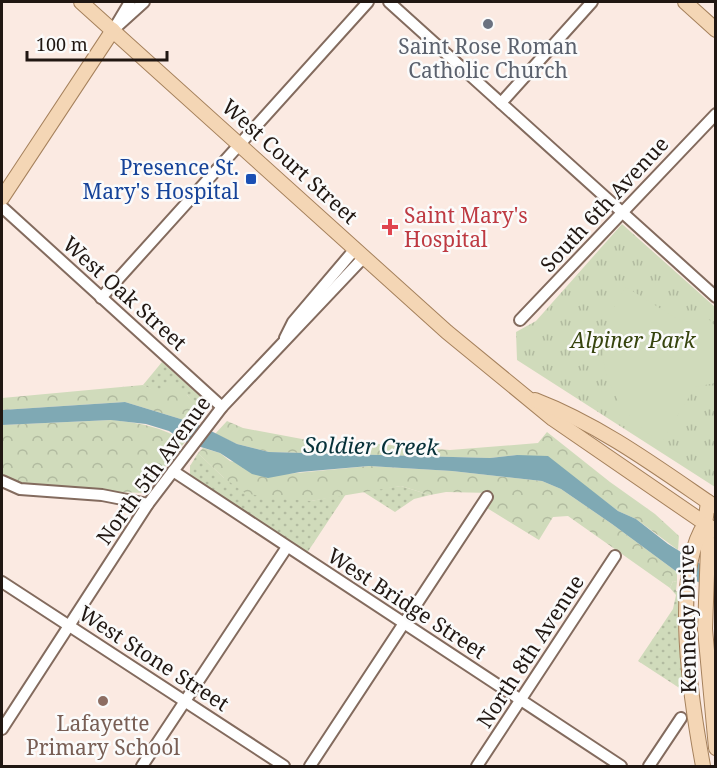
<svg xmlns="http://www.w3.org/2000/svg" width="717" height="768" font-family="'Noto Serif',serif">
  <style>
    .grass { fill: url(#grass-dots) }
    .forest { fill: url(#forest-crowns) }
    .park { fill: url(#park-tufts) }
    .garden { fill: #d0dbbb }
    .water { fill: #7fa9b4 }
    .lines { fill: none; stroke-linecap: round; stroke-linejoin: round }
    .minor-casing { stroke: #836b5e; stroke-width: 14 }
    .major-casing { stroke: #a5815c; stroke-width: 16 }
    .minor { stroke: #fff; stroke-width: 10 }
    .major { stroke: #f4d6b5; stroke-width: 14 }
    .worship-dot { fill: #6b7280; stroke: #fbfbfb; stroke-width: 2 }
    .transit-dot { fill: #1a4fb4; stroke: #fbfbfb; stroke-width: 2 }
    .health-dot { fill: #e0444e; stroke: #fbfbfb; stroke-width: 2 }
    .education-dot { fill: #8d6e63; stroke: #fbfbfb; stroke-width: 2 }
    .labels { text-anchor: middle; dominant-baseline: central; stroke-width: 5; stroke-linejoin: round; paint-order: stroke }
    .worship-label { font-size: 21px; fill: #5b616d; stroke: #fbfbfb }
    .street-label { font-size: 21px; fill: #201712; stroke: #fbfbfb }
    .transit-label { font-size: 21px; fill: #164399; stroke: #fbfbfb; text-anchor: end }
    .health-label { font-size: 21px; fill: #be3a42; stroke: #fbfbfb; text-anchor: start }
    .park-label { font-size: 21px; font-style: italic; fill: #37440e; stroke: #fbfbfb }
    .education-label { font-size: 21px; fill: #785e54; stroke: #fbfbfb }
    .water-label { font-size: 22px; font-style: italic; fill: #063139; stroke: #fbfbfb }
  </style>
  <defs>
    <pattern id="grass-dots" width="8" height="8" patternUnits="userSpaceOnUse" patternTransform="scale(1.5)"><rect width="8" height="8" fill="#d0dbbb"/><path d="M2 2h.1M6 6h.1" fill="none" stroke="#b2bba0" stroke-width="1.8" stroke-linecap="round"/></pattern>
    <pattern id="forest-crowns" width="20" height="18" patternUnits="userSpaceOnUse" patternTransform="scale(1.5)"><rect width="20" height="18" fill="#d0dbbb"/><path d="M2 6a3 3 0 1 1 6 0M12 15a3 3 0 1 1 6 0" fill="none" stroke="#b2bba0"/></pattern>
    <pattern id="park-tufts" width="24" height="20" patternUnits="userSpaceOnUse" patternTransform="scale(1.5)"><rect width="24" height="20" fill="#d0dbbb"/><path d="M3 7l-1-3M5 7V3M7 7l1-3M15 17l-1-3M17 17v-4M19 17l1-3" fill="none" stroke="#b2bba0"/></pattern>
  </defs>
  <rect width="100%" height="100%" fill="#fbeae2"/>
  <g class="grass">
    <polygon points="162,362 202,398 207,404 196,406 187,395 158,393 143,385"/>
    <polygon points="198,453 224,478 311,501 346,494 307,553 190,476 190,466"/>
    <polygon points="401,486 430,495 414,499 395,512 362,491"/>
    <polygon points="673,581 677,582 676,591 680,592 678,625 684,691 638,661 673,609 676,595 670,588"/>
  </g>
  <g class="forest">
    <polygon points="171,384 187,395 196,405 204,405 207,411 197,424 125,402 2,410 2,398 143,385 158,392 164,386"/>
    <path d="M112,420C139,423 161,426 185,442L144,493L49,489L20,484L2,477V425Z"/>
    <polygon points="227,421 243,428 318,442 352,442 450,450 538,443 547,432 610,482 655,514 679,536 678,550 636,519 618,511 597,495 517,455 490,458 269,452 237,444 215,434"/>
    <polygon points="203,448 220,453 230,461 286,474 369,466 452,471 542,481 561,489 612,524 677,572 677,582 673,581 670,588 568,516 553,517 539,540 487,508 494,497 491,493 446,492 430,495 401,486 311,501 265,497 245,493 224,478 198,453"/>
  </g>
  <polygon class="park" points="622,224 715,307 715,487 517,360 516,332 536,321"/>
  <path class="garden" d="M626,287L677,319L700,320L705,315L715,326V383L695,387L661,443C604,403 583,348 626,287Z"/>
  <polygon class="water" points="125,402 197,424 237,444 269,452 490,458 517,455 548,456 618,511 636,519 668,544 715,573 715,590 677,572 612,524 561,489 542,481 452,471 369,466 300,472 268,478 252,474 220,453 185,442 169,431 146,424 111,420 2,425 2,410"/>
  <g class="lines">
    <defs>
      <g id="minor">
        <polyline points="389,2 716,297"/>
        <polyline points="115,27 130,2"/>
        <polyline points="113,30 144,2"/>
        <polyline points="501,103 592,2"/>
        <polyline points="2,207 222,407"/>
        <polyline points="101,298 368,2"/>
        <polyline points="520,320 716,114"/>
        <polyline points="285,338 293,322 355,249"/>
        <polyline points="173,471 621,766"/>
        <polyline points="2,481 20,489 102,495 148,504"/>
        <polyline points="2,582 284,766"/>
        <polyline points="2,729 148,504 222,407 364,257"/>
        <polyline points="142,766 287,547"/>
        <polyline points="310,766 487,497"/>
        <polyline points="477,766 615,556"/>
        <polyline points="649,766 681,718"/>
      </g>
      <g id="major">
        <polyline points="81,2 447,332 553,419 716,531"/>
        <polyline points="685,2 716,30"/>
        <polyline points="2,198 113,30"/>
        <path d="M535,400C600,425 657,467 714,506"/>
        <polyline points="708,502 705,524 708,547 705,629 716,748"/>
        <path d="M703,766C692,706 670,576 705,524"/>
      </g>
    </defs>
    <use href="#minor" class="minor-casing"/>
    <use href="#major" class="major-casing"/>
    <use href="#minor" class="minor"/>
    <use href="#major" class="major"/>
  </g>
  <circle class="worship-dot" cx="488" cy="24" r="6"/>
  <rect class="transit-dot" x="245" y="173" width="12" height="12" rx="3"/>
  <path class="health-dot" d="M387 218h6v6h6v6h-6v6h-6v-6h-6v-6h6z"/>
  <circle class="education-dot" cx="103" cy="701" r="6"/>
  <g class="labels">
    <g class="worship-label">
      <text x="488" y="46">Saint Rose Roman<tspan x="488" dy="24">Catholic Church</tspan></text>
    </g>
    <g class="street-label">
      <text transform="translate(290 161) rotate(42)">West Court Street</text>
      <text transform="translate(604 204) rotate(-47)">South 6th Avenue</text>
      <text transform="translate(125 293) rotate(42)">West Oak Street</text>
      <text transform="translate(153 470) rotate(-54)">North 5th Avenue</text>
      <text transform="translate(407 603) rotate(33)">West Bridge Street</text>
      <text transform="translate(687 619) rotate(-91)">Kennedy Drive</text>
      <text transform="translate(530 651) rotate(-57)">North 8th Avenue</text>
      <text transform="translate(154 658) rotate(33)">West Stone Street</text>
    </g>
    <g class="transit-label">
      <text x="239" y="167">Presence St.<tspan x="239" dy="24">Mary's Hospital</tspan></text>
    </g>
    <g class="health-label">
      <text x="404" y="215">Saint Mary's<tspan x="404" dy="24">Hospital</tspan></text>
    </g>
    <g class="park-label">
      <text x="633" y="340">Alpiner Park</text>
    </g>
    <g class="education-label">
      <text x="103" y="723">Lafayette<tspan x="103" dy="24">Primary School</tspan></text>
    </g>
    <g class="water-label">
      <text transform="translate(371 445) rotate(1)">Soldier Creek</text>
    </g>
  </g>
  <rect width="717" height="768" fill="none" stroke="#201712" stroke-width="6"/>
  <path d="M27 51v9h140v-9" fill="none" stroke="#201712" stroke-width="3"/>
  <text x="36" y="51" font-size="18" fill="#201712" stroke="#fbfbfb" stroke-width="4.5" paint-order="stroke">100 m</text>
</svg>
